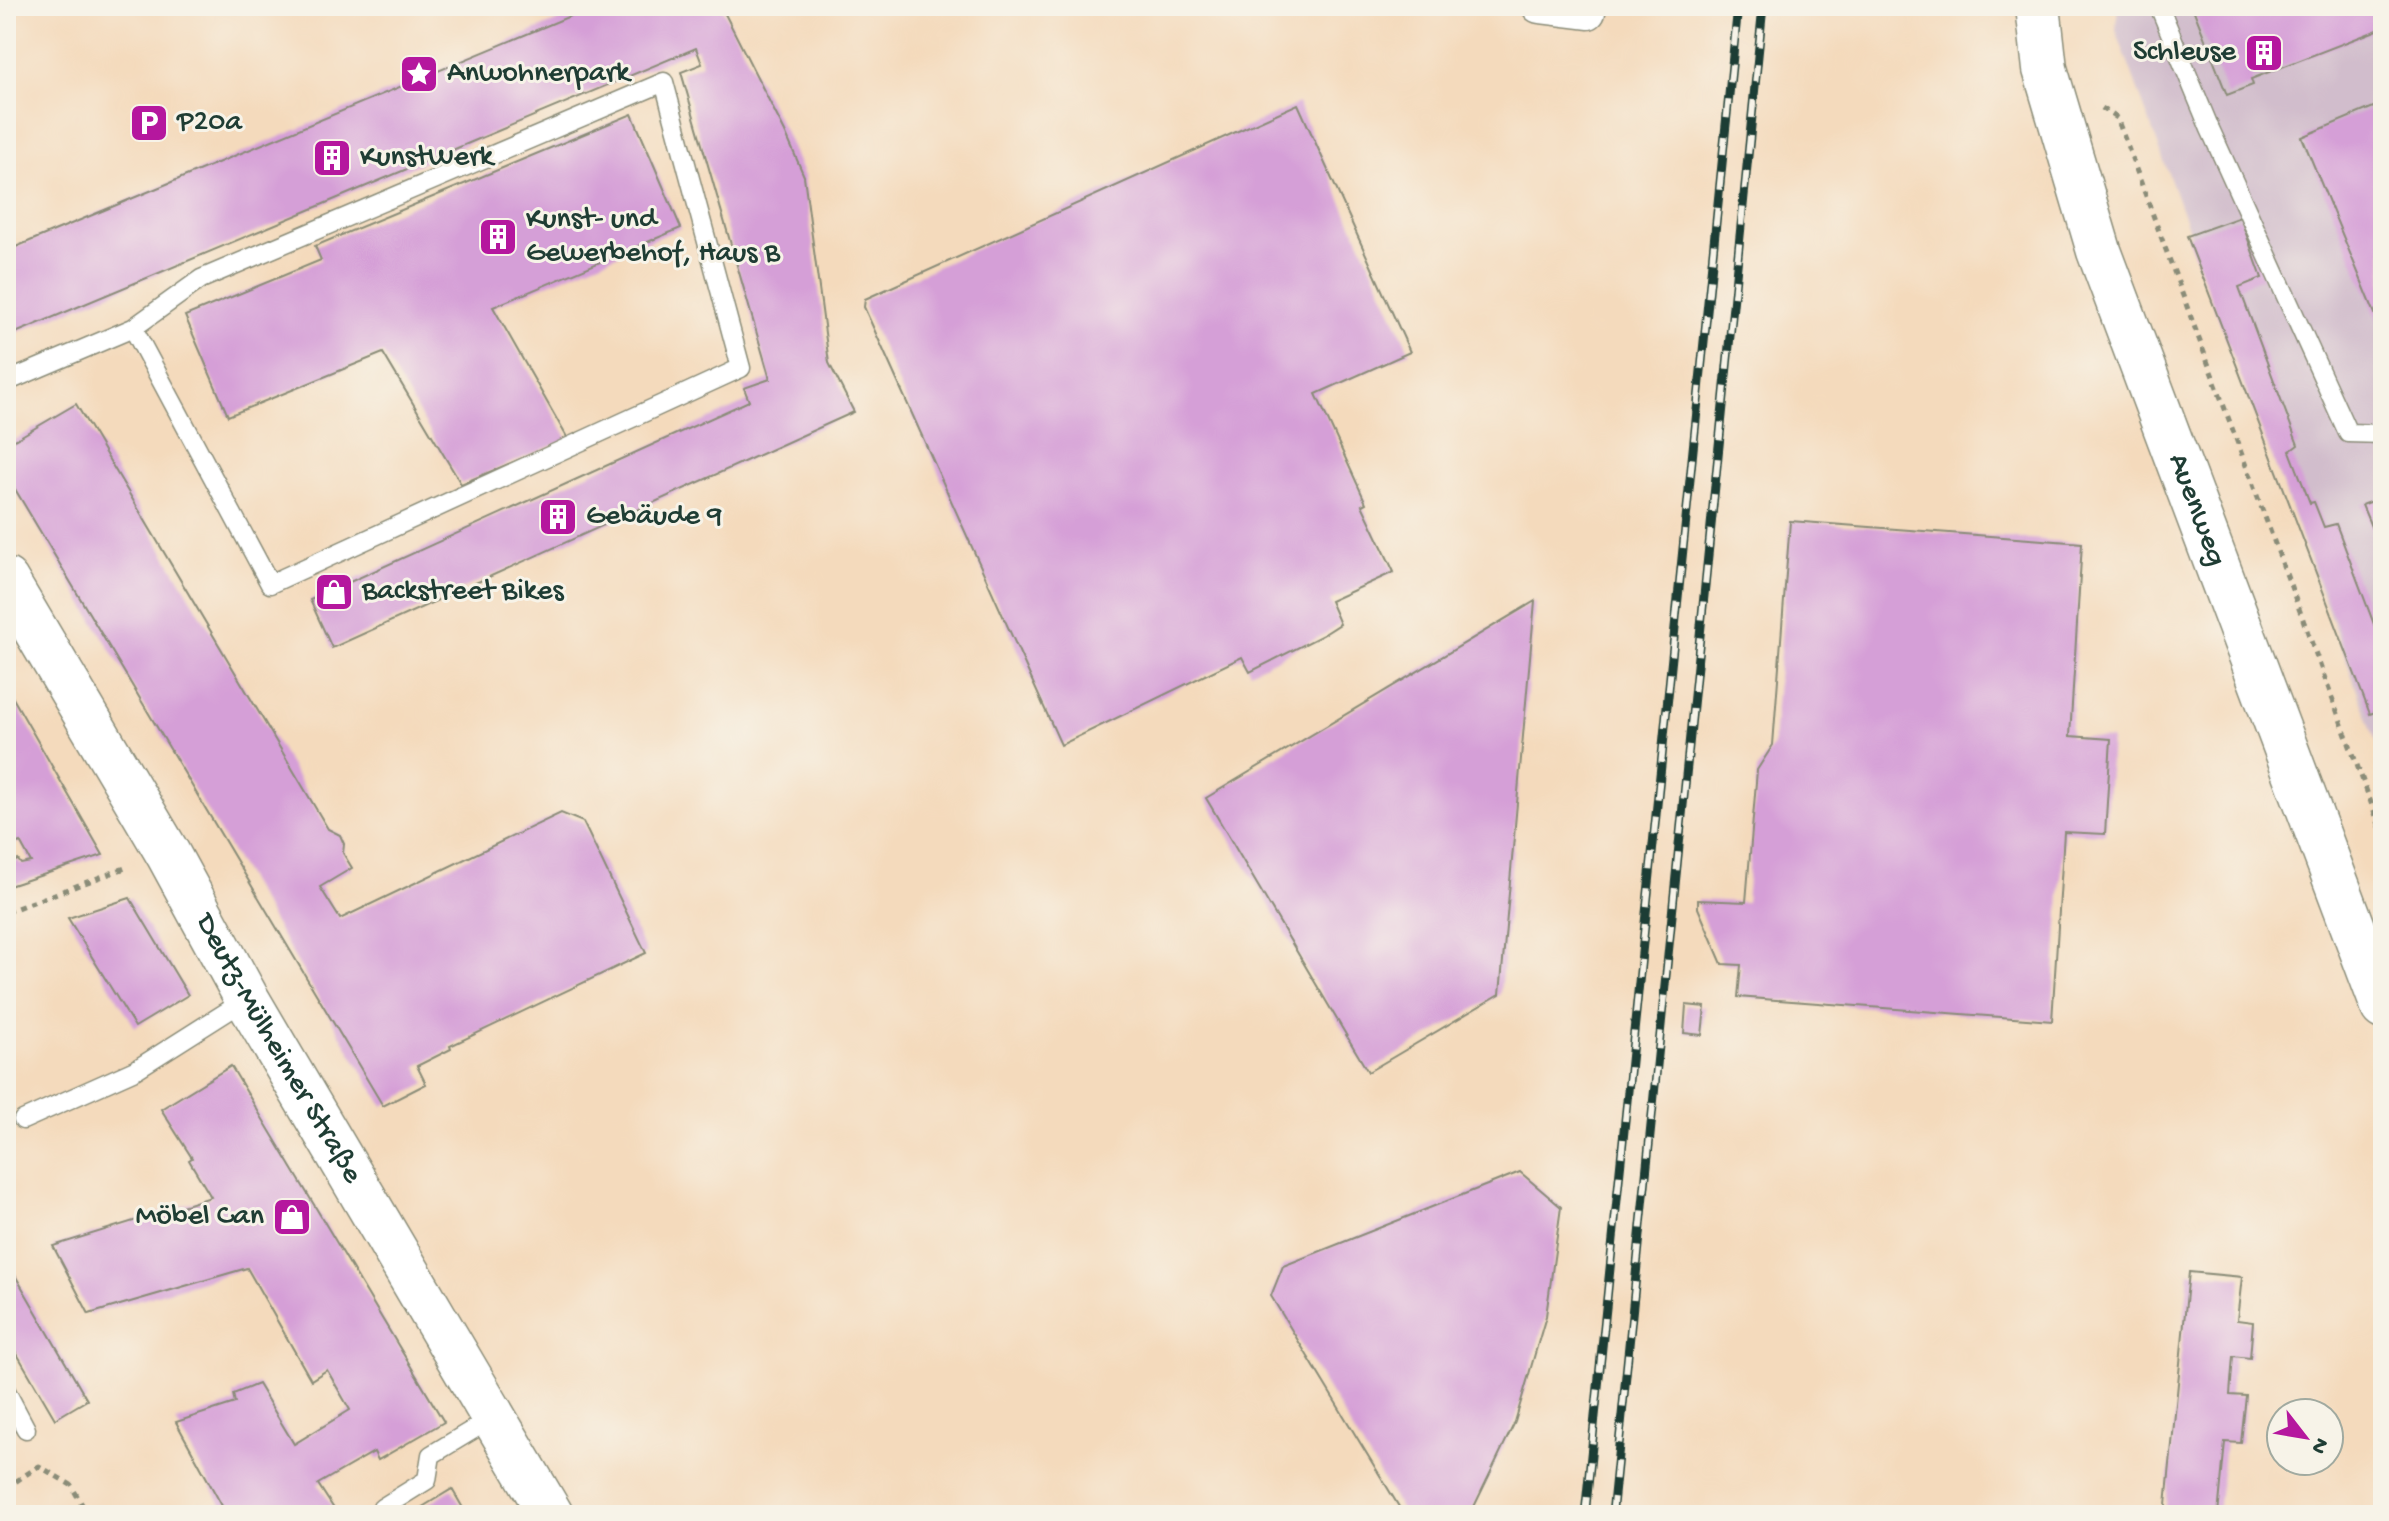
<svg xmlns="http://www.w3.org/2000/svg" width="2389" height="1521" font-family="'Gochi Hand',sans-serif">
  <style>
    .industrial { fill: #d1bdcc }
    .building { fill: #d59fd7 }
    .lines { fill: none; stroke-linecap: round; stroke-linejoin: round }
    .lane-casing { stroke: #8a8c78; stroke-width: 21 }
    .street-casing { stroke: #8a8c78; stroke-width: 37 }
    .secondary-casing { stroke: #8a8c78; stroke-width: 47 }
    .path { stroke: #8a8c78; stroke-width: 5; stroke-dasharray: 6 6; stroke-linecap: butt }
    .lane { stroke: #fff; stroke-width: 18 }
    .street { stroke: #fff; stroke-width: 34 }
    .secondary { stroke: #fff; stroke-width: 44 }
    .rail-casing { stroke: #1f3d34; stroke-width: 9 }
    .rail { stroke: #f7f3e8; stroke-width: 6; stroke-dasharray: 18; stroke-linecap: butt }
    .labels { text-anchor: middle; dominant-baseline: central; stroke-width: 6; stroke-linejoin: round; paint-order: stroke }
    .poi-label { font-size: 30px; fill: #1f3d34; stroke: #f7f3e8; text-anchor: start }
    .street-label { font-size: 30px; fill: #1f3d34; stroke: #f7f3e8 }
  </style>
  <rect width="100%" height="100%" fill="#f7f3e8"/>
  <filter id="ink" filterUnits="userSpaceOnUse"><feTurbulence type="fractalNoise" baseFrequency=".0125" numOctaves="2"/><feDisplacementMap in="SourceGraphic" scale="16" xChannelSelector="R" yChannelSelector="G"/><feConvolveMatrix kernelMatrix="1 2 1 2 8 2 1 2 1" color-interpolation-filters="sRGB"/></filter>
  <filter id="wash" filterUnits="userSpaceOnUse"><feTurbulence type="fractalNoise" baseFrequency=".006" numOctaves="4" result="noise"/><feDisplacementMap in="SourceGraphic" scale="32" xChannelSelector="R" yChannelSelector="G"/><feGaussianBlur stdDeviation="1.8" result="paint"/><feColorMatrix in="noise" values="0 0 0 0 0 0 0 0 0 0 0 0 0 0 0 0 0 1.4 0 .05"/><feComposite in="paint" operator="in"/></filter>
  <g filter="url(#wash)">
    <rect width="100%" height="100%" fill="#f4dabc"/>
    <polygon class="industrial" points="2118,6 2383,6 2383,761 2116,30"/>
    <g id="blocks">
      <g class="building">
        <polygon points="594,6 721,6 785,132 804,176 829,363 854,412 332,648 310,600 749,401 744,388 770,379 681,72 702,64 696,48 6,337 6,251"/>
        <polygon points="2192,6 2383,6 2383,28 2251,79 2253,85 2227,95"/>
        <polygon points="2383,103 2383,333 2302,137"/>
        <polygon points="1298,104 1410,352 1316,394 1366,503 1362,505 1394,572 1330,601 1340,624 1323,635 1250,672 1242,657 1061,745 864,307 865,299"/>
        <polygon points="632,114 681,228 493,307 568,439 461,484 383,353 228,416 185,316 321,260 315,246"/>
        <polygon points="2240,217 2262,278 2239,287 2298,445 2290,451 2310,503 2314,502 2324,527 2336,524 2383,648 2383,709 2370,714 2187,236"/>
        <polygon points="76,404 328,829 340,835 344,844 343,853 352,868 320,887 340,919 561,813 583,822 646,953 450,1046 451,1049 417,1066 426,1084 383,1106 6,474 6,445"/>
        <polygon points="2383,497 2383,555 2362,505"/>
        <polygon points="1790,521 2082,543 2070,736 2111,739 2105,834 2064,832 2052,1021 1738,997 1741,965 1722,964 1698,908 1698,900 1746,902 1757,770 1773,745"/>
        <polygon points="1535,601 1500,994 1368,1072 1206,798"/>
        <polygon points="6,686 103,855 6,887 6,864 18,860 21,864 31,862 20,842 6,847"/>
        <polygon points="130,898 188,995 135,1027 68,918"/>
        <polygon points="1686,1005 1705,1007 1702,1035 1684,1033"/>
        <polygon points="231,1066 444,1422 378,1460 374,1452 318,1484 338,1515 227,1515 176,1422 235,1403 233,1394 258,1384 294,1444 350,1410 327,1370 311,1380 247,1268 89,1314 53,1246 211,1197 189,1160 192,1158 161,1109"/>
        <polygon points="1520,1172 1561,1207 1546,1316 1515,1422 1470,1515 1404,1515 1271,1296 1283,1266"/>
        <polygon points="12,1270 87,1400 55,1419 6,1335 6,1273"/>
        <polygon points="2189,1272 2242,1277 2237,1320 2253,1322 2250,1358 2233,1356 2230,1395 2246,1396 2241,1443 2225,1442 2218,1515 2165,1515"/>
        <polygon points="452,1489 467,1515 409,1515 419,1509"/>
      </g>
    </g>
  </g>
  <g filter="url(#ink)">
    <use href="#blocks" fill-opacity="0" stroke="#8a8c78" stroke-width="2"/>
    <g class="lines">
      <defs>
        <g id="lane">
          <polyline points="2159,6 2210,129 2348,433 2383,434"/>
          <polyline points="6,382 133,328 201,279 664,82 741,368 270,584 133,328"/>
          <polyline points="23,1120 135,1070 247,999"/>
          <polyline points="6,1391 26,1429"/>
          <polyline points="382,1508 427,1480 431,1455 494,1417"/>
        </g>
        <polyline id="street" points="1539,6 1588,12"/>
        <g id="secondary">
          <path id="s1" d="M2038,6L2045,69L2099,251L2383,1007"/>
          <path id="s2" d="M6,580L168,854L247,999L551,1515"/>
        </g>
      </defs>
      <use href="#lane" class="lane-casing"/>
      <use href="#street" class="street-casing"/>
      <use href="#secondary" class="secondary-casing"/>
      <g class="path">
        <polyline points="2102,108 2117,118 2383,835"/>
        <polyline points="6,912 125,868"/>
        <polyline points="6,1488 39,1466 71,1485 88,1515"/>
      </g>
      <use href="#lane" class="lane"/>
      <use href="#street" class="street"/>
      <use href="#secondary" class="secondary"/>
      <defs>
        <g id="rail">
          <polyline points="1585,1515 1738,6"/>
          <polyline points="1612,1515 1763,6"/>
        </g>
      </defs>
      <use href="#rail" class="rail-casing"/>
      <use href="#rail" class="rail"/>
    </g>
  </g>
  <defs>
    <symbol id="building-square" viewBox="-11 -11 22 22"><rect x="-9" y="-9" width="18" height="18" rx="4" fill="#b5179e" stroke="#f7f3e8"/><path d="M-4-6H4V6H1V3H-1V6H-4ZM-2.5-4.3h1.7v1.8h-1.7ZM.8-4.3h1.7v1.8H.8ZM-2.5-1h1.7V.8h-1.7ZM.8-1h1.7V.8H.8Z" fill="#fff"/></symbol>
    <symbol id="sight-square" viewBox="-11 -11 22 22"><rect x="-9" y="-9" width="18" height="18" rx="4" fill="#b5179e" stroke="#f7f3e8"/><path d="M0-6L1.8-2.2L6-1.7L2.9 1.2L3.7 5.4L0 3.3L-3.7 5.4L-2.9 1.2L-6-1.7L-1.8-2.2Z" fill="#fff"/></symbol>
    <symbol id="parking-square" viewBox="-11 -11 22 22"><rect x="-9" y="-9" width="18" height="18" rx="4" fill="#b5179e" stroke="#f7f3e8"/><path d="M-3.5-5.5H1a3.5 3.5 0 0 1 0 7H-1V5.5H-3.5ZM-1-3.4V-.6H.8a1.4 1.4 0 0 0 0-2.8Z" fill="#fff"/></symbol>
    <symbol id="shop-square" viewBox="-11 -11 22 22"><rect x="-9" y="-9" width="18" height="18" rx="4" fill="#b5179e" stroke="#f7f3e8"/><path d="M-5-2.5h2.3a2.7 3.5 0 0 1 5.4 0H5L5.5 6h-11ZM-1.5-2.5h3a1.5 2.3 0 0 0-3 0Z" fill="#fff"/></symbol>
  </defs>
  <g fill-rule="evenodd">
    <use href="#building-square" x="2242" y="31" width="44" height="44"/>
    <use href="#sight-square" x="397" y="52" width="44" height="44"/>
    <use href="#parking-square" x="127" y="101" width="44" height="44"/>
    <use href="#building-square" x="310" y="136" width="44" height="44"/>
    <use href="#building-square" x="476" y="215" width="44" height="44"/>
    <use href="#building-square" x="536" y="495" width="44" height="44"/>
    <use href="#shop-square" x="312" y="570" width="44" height="44"/>
    <use href="#shop-square" x="270" y="1195" width="44" height="44"/>
  </g>
  <g class="labels">
    <g class="poi-label">
      <text x="2236" y="53" text-anchor="end">Schleuse</text>
      <text x="447" y="74">Anwohnerpark</text>
      <text x="177" y="123">P20a</text>
      <text x="360" y="158">KunstWerk</text>
      <text x="526" y="220">Kunst- und<tspan x="526" dy="34">Gewerbehof, Haus B</tspan></text>
      <text x="586" y="517">Gebäude 9</text>
      <text x="362" y="592">Backstreet Bikes</text>
      <text x="264" y="1217" text-anchor="end">Möbel Can</text>
    </g>
    <g class="street-label">
      <text stroke="none"><textPath href="#s1" startOffset="530">Auenweg</textPath></text>
      <text stroke="none"><textPath href="#s2" startOffset="542">Deutz-Mülheimer Straße</textPath></text>
    </g>
  </g>
  <rect width="2389" height="1521" fill="none" stroke="#f7f3e8" stroke-width="32"/>
  <g transform="translate(2305 1437) rotate(121)"><circle r="38" fill="#f7f3e8" stroke="#a1aaa0" stroke-width="2"/>
  <path d="M0-6L14 30L0 20L-14 30Z" fill="#b5179e"/>
  <text y="-12" font-size="22" font-weight="bold" text-anchor="middle" fill="#1f3d34">N</text>
  </g>
</svg>
